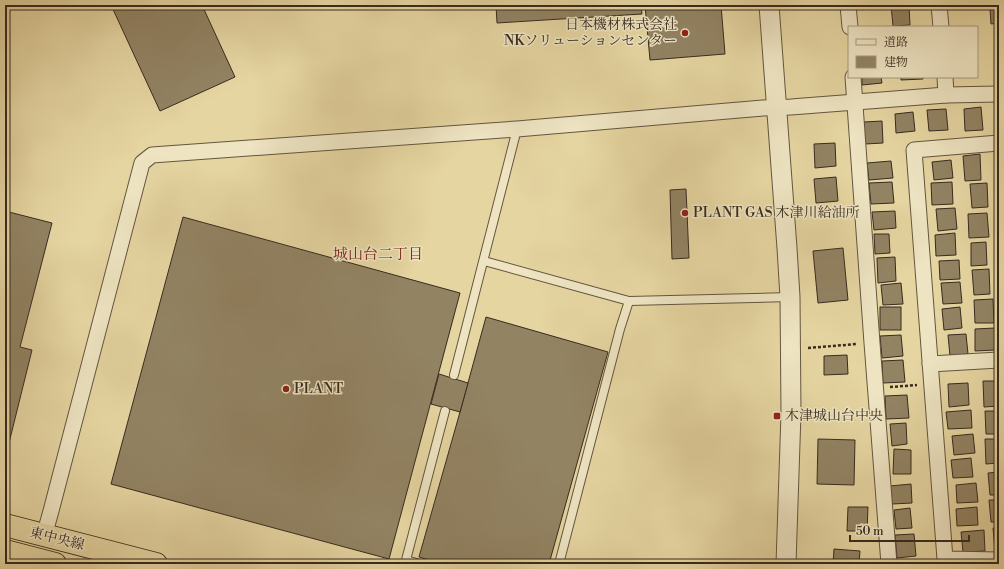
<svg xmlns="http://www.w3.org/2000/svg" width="1004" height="569" font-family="'Libre Bodoni','Noto Serif JP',serif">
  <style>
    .building { fill: #928363; stroke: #382b1f }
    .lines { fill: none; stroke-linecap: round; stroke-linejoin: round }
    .service-casing { stroke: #635640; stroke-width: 10 }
    .minor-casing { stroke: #635640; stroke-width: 17 }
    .tertiary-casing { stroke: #635640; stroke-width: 21 }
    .trunk-casing { stroke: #382b1f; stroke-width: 24 }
    .path { stroke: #382b1f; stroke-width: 2.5; stroke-dasharray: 3 2; stroke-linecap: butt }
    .service { stroke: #eee4c2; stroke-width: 8 }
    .minor { stroke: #eee4c2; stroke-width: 15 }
    .tertiary { stroke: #eee4c2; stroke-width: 19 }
    .trunk { stroke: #e5d5a1; stroke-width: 22 }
    .poi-dot { fill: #8f2418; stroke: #eee4c2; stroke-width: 1.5 }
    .labels { text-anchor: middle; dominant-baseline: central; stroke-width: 3; stroke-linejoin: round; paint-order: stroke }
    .poi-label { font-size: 14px; fill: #382b1f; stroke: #eee4c2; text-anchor: start }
    .street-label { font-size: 14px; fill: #382b1f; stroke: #eee4c2 }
    .neighbourhood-label { font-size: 15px; fill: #7a1f14; stroke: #eee4c2 }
  </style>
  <rect width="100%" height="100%" fill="#e5d5a1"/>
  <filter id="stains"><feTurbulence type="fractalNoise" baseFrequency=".005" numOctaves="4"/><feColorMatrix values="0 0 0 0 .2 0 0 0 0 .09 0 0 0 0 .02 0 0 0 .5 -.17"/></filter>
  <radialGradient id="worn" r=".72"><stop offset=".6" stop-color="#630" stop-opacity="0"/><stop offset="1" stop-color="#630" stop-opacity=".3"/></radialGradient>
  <g class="building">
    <polygon points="111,5 202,5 235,77 160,111"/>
    <polygon points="496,5 641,5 642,14 497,23"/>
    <polygon points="645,5 721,5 725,54 650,60"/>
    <polygon points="891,5 909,5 910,25 893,26"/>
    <polygon points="999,8 999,23 991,24 990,9"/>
    <polygon points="862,77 881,77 882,83 862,85"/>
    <polygon points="901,77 923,77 923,79 901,80"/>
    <polygon points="981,107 983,130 965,131 964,109"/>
    <polygon points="946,109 948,130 929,131 927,110"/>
    <polygon points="913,112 915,131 896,133 895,114"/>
    <polygon points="882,121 883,143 865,144 864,122"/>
    <polygon points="835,143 836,166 815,168 814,144"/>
    <polygon points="980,154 981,180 965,181 963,156"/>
    <polygon points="951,160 953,178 934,180 932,162"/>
    <polygon points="891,161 893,178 869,180 867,163"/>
    <polygon points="836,177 838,201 816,203 814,179"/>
    <polygon points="892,182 894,203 871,204 869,183"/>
    <polygon points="952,182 953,204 932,205 931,183"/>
    <polygon points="987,183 988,207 972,208 970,184"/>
    <polygon points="686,189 689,258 672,259 670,190"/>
    <polygon points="955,208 957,229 938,231 936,209"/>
    <polygon points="5,211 52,223 20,347 32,350 5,459"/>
    <polygon points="895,211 896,228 874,230 872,212"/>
    <polygon points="987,213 989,237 969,238 968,214"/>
    <polygon points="183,217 460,293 389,559 111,484"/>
    <polygon points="955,233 956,255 936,256 935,235"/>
    <polygon points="874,234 889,234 890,253 875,254"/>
    <polygon points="986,242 987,265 971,266 971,243"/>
    <polygon points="843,248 848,300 818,303 813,251"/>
    <polygon points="895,257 896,281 878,283 877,258"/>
    <polygon points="959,260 960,279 940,280 939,261"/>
    <polygon points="989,269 990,294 974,295 972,270"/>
    <polygon points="960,282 962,303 943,304 941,283"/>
    <polygon points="901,283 903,304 883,305 881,285"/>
    <polygon points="993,299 994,323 975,323 974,300"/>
    <rect x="880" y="307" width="21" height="23"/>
    <polygon points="960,307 962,328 944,330 942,309"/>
    <polygon points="486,317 608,352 549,564 443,564 419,557 460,412"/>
    <polygon points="995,328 995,350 975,351 975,329"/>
    <polygon points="966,334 968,354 950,356 948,335"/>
    <polygon points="901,335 903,356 882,358 880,336"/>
    <polygon points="847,355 848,374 824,375 824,356"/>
    <polygon points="903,360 905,382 883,383 882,361"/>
    <polygon points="439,374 468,383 460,412 431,404"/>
    <polygon points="983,381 998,381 999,406 984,407"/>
    <polygon points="968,383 969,405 949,407 948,384"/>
    <polygon points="907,395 909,418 886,419 885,396"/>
    <polygon points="971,410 972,428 948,429 946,412"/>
    <polygon points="985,411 999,411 999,434 986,434"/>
    <polygon points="906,423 907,444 892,446 890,424"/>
    <polygon points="973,434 975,453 954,455 952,436"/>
    <polygon points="818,439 855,440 854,485 817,484"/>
    <polygon points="985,439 999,439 999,463 986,464"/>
    <polygon points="894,449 911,450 911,474 893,474"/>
    <polygon points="971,458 973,477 953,478 951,460"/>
    <polygon points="999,472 999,495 990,495 988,473"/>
    <polygon points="976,483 978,502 957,503 956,485"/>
    <polygon points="911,484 912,503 892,504 890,486"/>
    <polygon points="989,500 999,500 999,522 991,522"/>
    <polygon points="848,507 868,507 867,531 847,531"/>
    <polygon points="977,507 978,525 957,526 956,509"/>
    <polygon points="910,508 912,528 896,529 894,510"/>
    <polygon points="993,528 999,528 999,551 995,552"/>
    <polygon points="984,530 985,551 963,552 961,532"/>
    <polygon points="914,534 916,556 897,558 895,535"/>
    <polygon points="834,549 860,551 859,564 833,564"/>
  </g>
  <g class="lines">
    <defs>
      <g id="service">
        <polyline points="484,261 629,301 790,297"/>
        <polyline points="454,375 517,129"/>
        <polyline points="420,564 406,560 445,411"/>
        <polyline points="559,564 620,329 629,301"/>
      </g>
      <g id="minor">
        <polyline points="848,5 850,27"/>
        <polyline points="939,5 941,27"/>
        <polyline points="853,77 872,343 889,564"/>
        <polyline points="945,77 946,95"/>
        <polyline points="999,143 914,150 945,559 999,560"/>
        <polyline points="930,364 999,360"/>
        <polyline points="44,536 51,511 142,163 152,155 517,129 763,108 791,107 946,95 999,94"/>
      </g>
      <polyline id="tertiary" points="769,5 787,248 790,297 791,413 786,564"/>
      <g id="trunk">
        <polyline points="5,525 156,564"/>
        <polyline points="5,551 55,564"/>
      </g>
    </defs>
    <use href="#service" class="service-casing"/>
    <use href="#minor" class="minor-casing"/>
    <use href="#tertiary" class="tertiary-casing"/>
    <use href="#trunk" class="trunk-casing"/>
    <g class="path">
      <polyline points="808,348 857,344"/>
      <polyline points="890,387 917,385"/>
    </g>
    <use href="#service" class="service"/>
    <use href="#minor" class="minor"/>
    <use href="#tertiary" class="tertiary"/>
    <use href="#trunk" class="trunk"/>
  </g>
  <g class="poi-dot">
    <circle cx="685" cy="33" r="4"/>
    <circle cx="685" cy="213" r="4"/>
    <circle cx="286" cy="389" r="4"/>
    <rect x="773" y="412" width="8" height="8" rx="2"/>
  </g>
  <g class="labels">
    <g class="poi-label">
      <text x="677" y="25" text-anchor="end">日本機材株式会社<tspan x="677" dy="16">NKソリューションセンター</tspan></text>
      <text x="693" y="213">PLANT GAS 木津川給油所</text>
      <text x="294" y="389">PLANT</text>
      <text x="785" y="416">木津城山台中央</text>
    </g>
    <g class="street-label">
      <text transform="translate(57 539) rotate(14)">東中央線</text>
    </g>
    <g class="neighbourhood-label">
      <text x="378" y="254">城山台二丁目</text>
    </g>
  </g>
  <rect width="1004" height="569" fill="none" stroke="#e5d5a1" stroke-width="20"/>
  <rect x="6" y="6" width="992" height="557" fill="none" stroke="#382b1f" stroke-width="2"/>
  <rect x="10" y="10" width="984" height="549" fill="none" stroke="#382b1f"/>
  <rect x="848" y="26" width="130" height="52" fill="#eee4c2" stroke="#a59a81"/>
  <rect x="856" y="39" width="20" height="6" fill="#eee4c2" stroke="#a59a81"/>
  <text x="884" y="46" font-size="12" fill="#382b1f">道路</text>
  <rect x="856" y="56" width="20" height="12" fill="#928363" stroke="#a59a81"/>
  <text x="884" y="66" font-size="12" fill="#382b1f">建物</text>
  <path d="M850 535v6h119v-6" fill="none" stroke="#382b1f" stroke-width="2"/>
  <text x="856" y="535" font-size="12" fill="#382b1f" stroke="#eee4c2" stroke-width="3" paint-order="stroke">50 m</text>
  <rect width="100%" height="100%" filter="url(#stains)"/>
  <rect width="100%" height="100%" fill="url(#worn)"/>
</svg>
